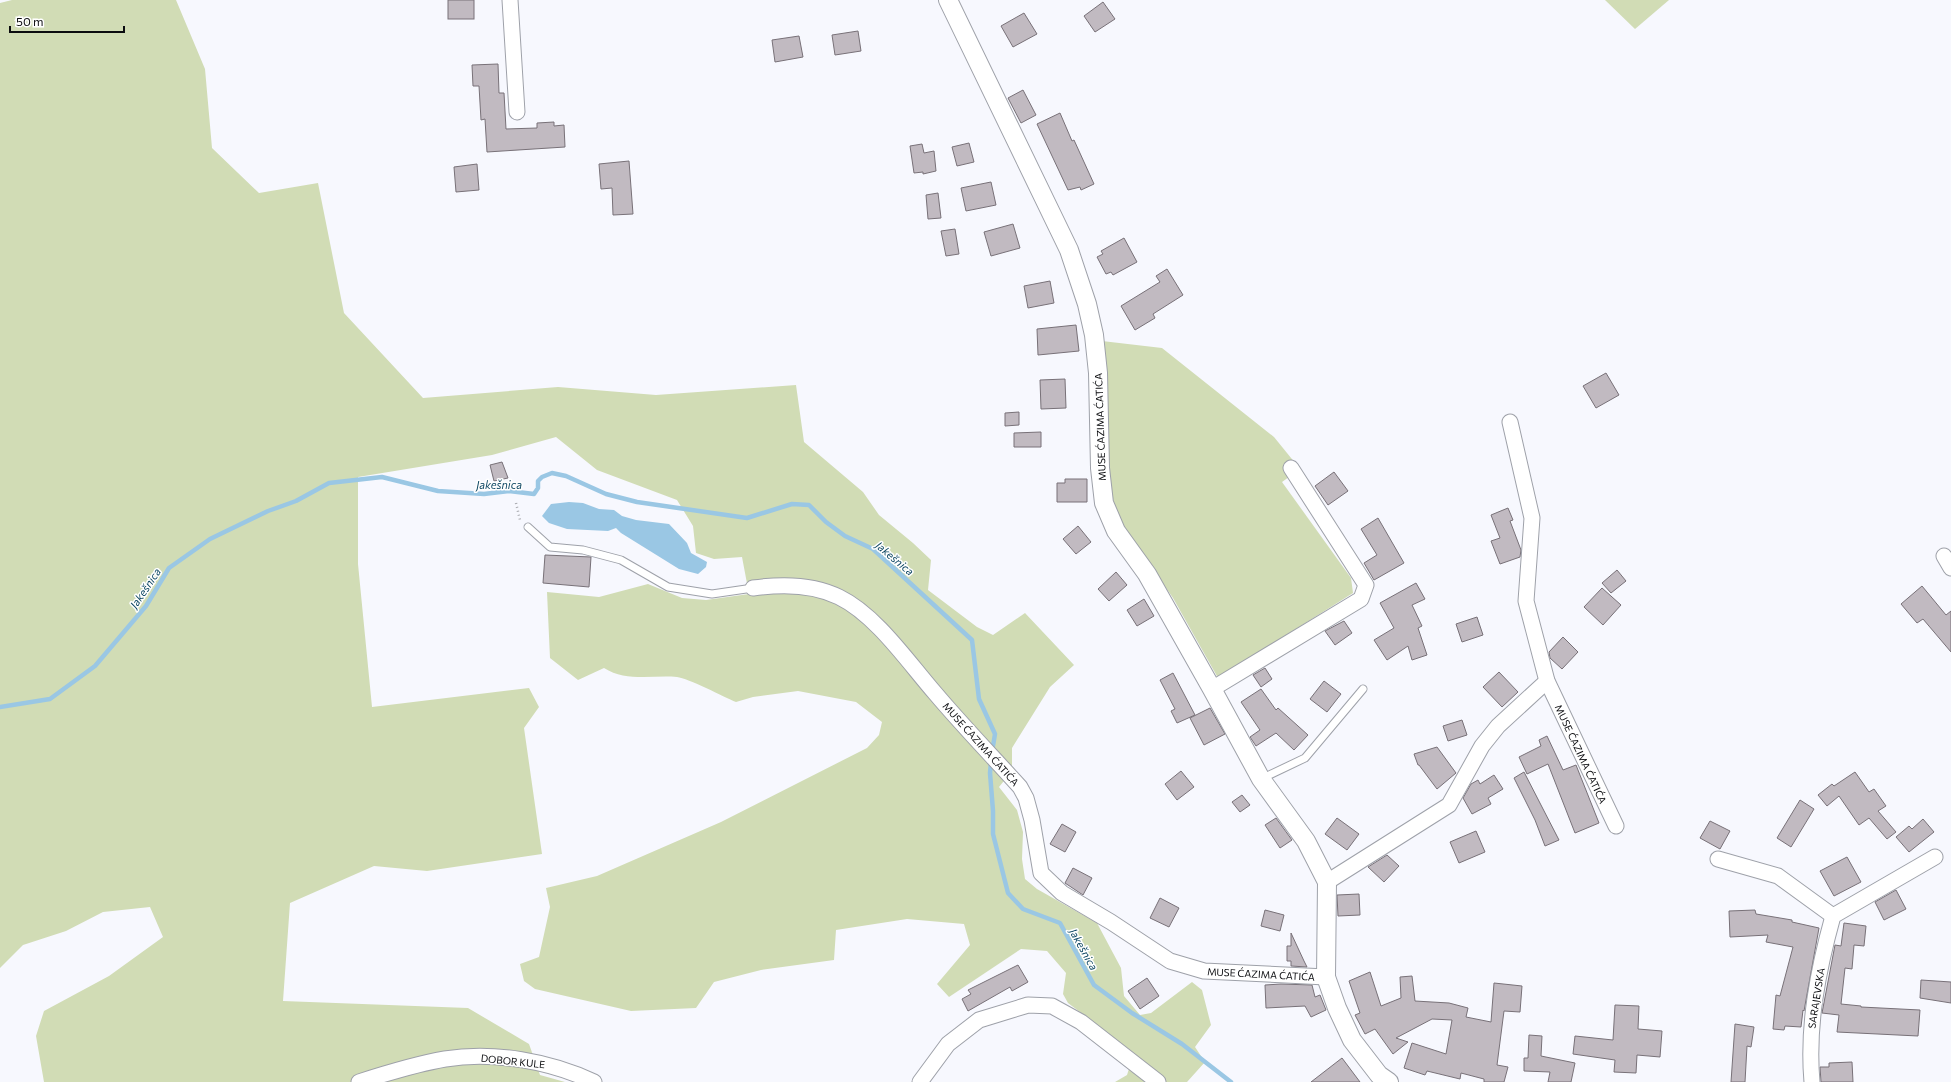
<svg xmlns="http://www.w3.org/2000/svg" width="1951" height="1082" font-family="Commissioner,sans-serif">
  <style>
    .green { fill: #d1dcb5 }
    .water { fill: #9ac7e4 }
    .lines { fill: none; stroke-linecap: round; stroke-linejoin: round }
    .stream { stroke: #9ac7e4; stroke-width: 4.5 }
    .building { fill: #c1bac1; stroke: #787178 }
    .service-casing { stroke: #9ea1a9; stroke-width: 9 }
    .minor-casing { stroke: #9ea1a9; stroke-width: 17 }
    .tertiary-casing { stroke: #9ea1a9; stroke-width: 20 }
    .path { stroke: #abacb1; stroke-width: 2.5; stroke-dasharray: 1 3; stroke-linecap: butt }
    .service { stroke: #fff; stroke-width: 7 }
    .minor { stroke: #fff; stroke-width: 15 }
    .tertiary { stroke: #fff; stroke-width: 18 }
    .labels { text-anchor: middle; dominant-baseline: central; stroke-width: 3; stroke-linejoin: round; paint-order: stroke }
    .street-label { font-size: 10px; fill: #0b0c0f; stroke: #fff }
    .water-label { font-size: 11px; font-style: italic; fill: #0e4763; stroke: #fff }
  </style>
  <rect width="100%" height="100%" fill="#f7f8fe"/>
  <g class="green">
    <path d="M12,0H176L205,69L212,148L259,193L318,183L344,313L423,398L558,387L656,395L796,385L804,442L863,492L879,515L913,543L931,560L928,590L977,627L993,635L1025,613L1074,665L1050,687L1012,748V771L999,787L1017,810L1023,832L1022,859L1025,879L1037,889L1097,923L1121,968L1124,996L1140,1015L1151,1013L1192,982L1202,990L1211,1025L1195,1047L1205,1062L1187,1082H1115L1127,1075L1134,1053L1068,1003L1063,994L1066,973L1047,951L1021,949L949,997L937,984L970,945L964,924L907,919L836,930L834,960L761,970L714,982L696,1008L631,1011L535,989L524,981L520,964L539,957L550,907L546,888L597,876L721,822L867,748L879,735L882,722L856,702L798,691L753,697L736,702C724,697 688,678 677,677C652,675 626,682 604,668L578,680L550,658L547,592L599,597L648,584L682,598L706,600L749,594L742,557L714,559L696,553L693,526L677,500L597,470L556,437L492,455L358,477V564L372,707L529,688L539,707L524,728L542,854L427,871L374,866L290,903L283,1001L468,1008L529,1044L540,1075L565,1082H44L36,1036L44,1011L109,976L163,937L150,907L103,912L66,931L23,945L0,968V3Z"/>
    <polygon points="1605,0 1669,0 1635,29"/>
    <polygon points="1102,341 1162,348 1274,437 1300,469 1282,482 1351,578 1353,593 1218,678 1173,598 1119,520 1106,474"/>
  </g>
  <polygon class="water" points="569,502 583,503 599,509 614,510 622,516 636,520 669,524 687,543 691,553 707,562 706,567 698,574 679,569 621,533 616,528 608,531 567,529 549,523 542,516 551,504"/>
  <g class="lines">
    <g class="stream">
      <polyline points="0,707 50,699 95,666 146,606 169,568 210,539 268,511 296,501 329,483 382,477 438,491 484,494 509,491 534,494 538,488 538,481 542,477 552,473 566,476 606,494 637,502 747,518 792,504 809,505 826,522 845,536 873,549 972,640 979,699 995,734 993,746"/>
      <polyline points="991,762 990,773 993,811 993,834 1008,893 1023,909 1060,923 1094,985 1132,1013 1182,1044 1231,1082"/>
    </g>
  </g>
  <g class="building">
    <rect x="448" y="0" width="26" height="19"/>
    <polygon points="1103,2 1115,19 1095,32 1084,16"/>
    <polygon points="1024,13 1037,34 1013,47 1001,26"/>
    <polygon points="858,31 861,51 835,55 832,35"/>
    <polygon points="799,36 803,57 775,62 772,40"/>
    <polygon points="498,64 499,93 504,93 506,129 537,128 537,123 554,122 554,126 564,125 565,147 487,152 485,119 481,120 479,86 473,86 472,65"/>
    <polygon points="1023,90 1036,115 1021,123 1008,98"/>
    <polygon points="1060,113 1072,141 1074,140 1094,184 1081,190 1080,187 1068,190 1037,124"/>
    <polygon points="969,143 974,162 957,166 952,147"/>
    <polygon points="922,144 924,153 934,151 936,171 923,174 923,172 914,173 910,146"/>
    <polygon points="629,161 633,214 613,215 612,188 601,189 599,164"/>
    <polygon points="477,164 479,190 456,192 454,167"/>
    <polygon points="991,182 996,205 966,211 961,188"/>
    <polygon points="938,193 941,218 928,219 926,195"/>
    <polygon points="1013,224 1020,248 991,256 984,232"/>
    <polygon points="955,229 959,254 946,256 941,231"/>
    <polygon points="1124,238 1137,262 1113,275 1111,272 1106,274 1097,257 1103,254 1101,251"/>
    <polygon points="1167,269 1183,295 1153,314 1155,318 1135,330 1121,306 1160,282 1156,276"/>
    <polygon points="1050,281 1054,303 1028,308 1024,286"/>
    <polygon points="1076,325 1079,351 1038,355 1037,329"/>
    <polygon points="1606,373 1619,395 1596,408 1583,386"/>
    <polygon points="1065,379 1066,408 1041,409 1040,380"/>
    <polygon points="1019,412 1019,425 1005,426 1005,413"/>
    <polygon points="1041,432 1041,447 1014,447 1014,433"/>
    <polygon points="502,462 508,478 494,481 490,465"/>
    <polygon points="1334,472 1348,491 1328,505 1315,486"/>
    <polygon points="1065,479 1087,479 1087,502 1057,502 1057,483 1065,483"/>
    <polygon points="1508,508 1513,520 1510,521 1521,550 1520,557 1500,564 1491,541 1500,538 1491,515"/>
    <polygon points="1378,518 1404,563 1374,580 1364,563 1377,555 1361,529"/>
    <polygon points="1078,526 1091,542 1076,554 1063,539"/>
    <polygon points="545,555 591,557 589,587 543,583"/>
    <polygon points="1617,570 1626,581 1611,593 1602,583"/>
    <polygon points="1116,572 1127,585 1109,601 1098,589"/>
    <polygon points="1416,583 1425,599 1412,605 1422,626 1418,628 1427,655 1412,660 1408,646 1387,660 1374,640 1394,628 1380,603"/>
    <polygon points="1922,586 1946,615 1951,611 1951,652 1923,619 1917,623 1901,604"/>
    <polygon points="1602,588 1621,605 1603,625 1584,607"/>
    <polygon points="1144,599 1154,616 1137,626 1127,610"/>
    <polygon points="1477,617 1483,635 1462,642 1456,624"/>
    <polygon points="1344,621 1352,633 1335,645 1325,631"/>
    <polygon points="1563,637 1578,652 1562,669 1550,658 1549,652"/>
    <polygon points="1265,668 1272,679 1261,687 1253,675"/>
    <polygon points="1499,672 1518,692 1502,707 1483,687"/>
    <polygon points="1173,673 1195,715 1177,723 1171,711 1175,709 1160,680"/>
    <polygon points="1324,681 1341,694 1327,712 1310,699"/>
    <polygon points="1261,689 1276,710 1278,708 1308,735 1294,750 1276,733 1256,746 1250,737 1260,730 1241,702"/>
    <polygon points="1210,708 1225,734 1204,745 1190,718"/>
    <polygon points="1462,720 1467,735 1448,741 1443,726"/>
    <polygon points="1547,736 1563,770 1576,765 1599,823 1575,833 1548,764 1527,774 1519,757 1541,746 1539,740"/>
    <polygon points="1437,747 1456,773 1437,789 1419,765 1418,765 1414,754"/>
    <polygon points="1181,771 1194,787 1177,800 1165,784"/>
    <polygon points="1524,772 1559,840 1545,846 1535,820 1514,778"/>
    <polygon points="1855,772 1869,792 1874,789 1886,806 1878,811 1896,832 1887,839 1869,818 1859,825 1839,796 1827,806 1818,795 1832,784 1834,786"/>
    <polygon points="1494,775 1503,789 1488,798 1491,804 1472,814 1463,798 1471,784 1478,780 1480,784"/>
    <polygon points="1242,795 1250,805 1240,812 1232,802"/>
    <polygon points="1800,800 1814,809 1791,847 1777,838"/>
    <polygon points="1276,818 1292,840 1280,848 1265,825"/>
    <polygon points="1337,818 1359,834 1347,850 1325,834"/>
    <polygon points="1923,819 1934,832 1909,852 1896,837 1909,826 1912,829"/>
    <polygon points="1710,821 1730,831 1720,849 1700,838"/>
    <polygon points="1062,824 1076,832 1065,852 1050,844"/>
    <polygon points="1476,831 1485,852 1459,863 1450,842"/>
    <polygon points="1387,855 1399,866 1384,882 1368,867"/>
    <polygon points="1847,857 1861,882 1834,896 1820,871"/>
    <polygon points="1073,868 1092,878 1083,895 1065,883"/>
    <polygon points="1896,890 1906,909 1884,920 1875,902"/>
    <polygon points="1359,894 1360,915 1338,916 1337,895"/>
    <polygon points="1160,898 1179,908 1169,927 1150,918"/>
    <polygon points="1265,910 1284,915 1280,931 1261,926"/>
    <polygon points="1755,910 1756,914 1792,920 1792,922 1819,928 1804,1011 1803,1010 1801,1027 1785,1026 1784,1030 1773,1029 1776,995 1780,996 1793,947 1766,942 1768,935 1730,937 1729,911"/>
    <polygon points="1844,923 1866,926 1864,946 1854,945 1852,969 1845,968 1841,1004 1861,1006 1861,1007 1920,1010 1918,1036 1837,1032 1839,1015 1822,1013 1835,945 1841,946"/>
    <polygon points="1291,933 1304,961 1307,967 1291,966 1291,961 1287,961 1287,946 1291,946"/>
    <polygon points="1018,965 1028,982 1012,991 1010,987 968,1011 962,999 971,994 968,990"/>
    <polygon points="1370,972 1381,1006 1401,998 1400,977 1412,976 1415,1001 1449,1003 1468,1008 1466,1017 1491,1022 1494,983 1522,986 1520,1012 1504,1011 1497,1065 1508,1067 1504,1082 1484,1082 1484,1079 1461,1073 1460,1079 1427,1071 1425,1075 1404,1068 1412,1043 1446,1054 1452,1020 1432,1019 1396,1038 1408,1042 1393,1054 1375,1029 1365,1034 1355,1015 1360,1013 1349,981"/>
    <polygon points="1147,978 1159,996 1140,1009 1128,991"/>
    <polygon points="1921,980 1951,982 1951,1003 1920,998"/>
    <polygon points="1281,984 1312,985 1315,997 1320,995 1326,1010 1311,1017 1305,1006 1266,1008 1265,985"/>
    <polygon points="1615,1005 1639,1006 1638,1029 1662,1031 1660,1057 1637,1055 1636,1073 1614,1072 1615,1060 1573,1054 1575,1036 1613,1040"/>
    <polygon points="1735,1024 1754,1027 1751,1047 1747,1046 1745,1082 1731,1082"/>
    <polygon points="1529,1035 1542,1036 1541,1056 1575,1063 1571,1082 1548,1082 1550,1072 1524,1071 1524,1058 1528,1058"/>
    <polygon points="1342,1058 1360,1082 1311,1082"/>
    <polygon points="1852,1062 1853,1082 1821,1082 1820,1067 1829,1067 1829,1063"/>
  </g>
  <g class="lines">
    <defs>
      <g id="service">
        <polyline points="528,527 550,547 583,550 621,560 668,587 712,594 753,588"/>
        <polyline points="1261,779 1305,758 1363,689"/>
      </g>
      <g id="minor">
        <polyline points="510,0 517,112"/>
        <polyline points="1510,422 1532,518 1526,601 1547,681 1616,826"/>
        <polyline points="1944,556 1951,568"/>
        <path d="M753,588C781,584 813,584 839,597C876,615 908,662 935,693C962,725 992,756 1020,787L1026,798L1032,820L1041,873L1062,893L1111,922L1170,961L1204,971L1326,977"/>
        <polyline points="1212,689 1361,599 1366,585 1291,468"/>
        <polyline points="1718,859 1778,876 1833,916"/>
        <polyline points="1327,882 1449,805 1482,746 1498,726 1547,681"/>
        <path d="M359,1082C387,1073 416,1064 445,1059C493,1051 550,1061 594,1082"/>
        <polyline points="920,1082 948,1044 979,1020 1028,1005 1052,1006 1081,1022 1158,1082"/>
        <path d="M1812,1082C1807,1026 1818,970 1833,916L1935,857"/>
      </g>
      <polyline id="tertiary" points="948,0 1069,250 1087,304 1094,335 1098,373 1100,468 1104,503 1116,531 1147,574 1212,689 1261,779 1306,841 1327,882 1326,977 1337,1008 1352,1040 1379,1075 1389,1082"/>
    </defs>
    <use href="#service" class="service-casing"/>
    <use href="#minor" class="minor-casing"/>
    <use href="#tertiary" class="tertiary-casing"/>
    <polyline class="path" points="516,503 520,520"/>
    <use href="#service" class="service"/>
    <use href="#minor" class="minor"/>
    <use href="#tertiary" class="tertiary"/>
  </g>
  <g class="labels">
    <g class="street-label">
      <text transform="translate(1100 427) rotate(-92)">MUSE ĆAZIMA ĆATIĆA</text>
      <text transform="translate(981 744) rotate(48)">MUSE ĆAZIMA ĆATIĆA</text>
      <text transform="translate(1581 754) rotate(65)">MUSE ĆAZIMA ĆATIĆA</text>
      <text transform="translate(1261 974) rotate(3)">MUSE ĆAZIMA ĆATIĆA</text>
      <text transform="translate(1816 998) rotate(-81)">SARAJEVSKA</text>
      <text transform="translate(513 1061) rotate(6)">DOBOR KULE</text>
    </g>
    <g class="water-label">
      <text x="499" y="484">Jakešnica</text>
      <text transform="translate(895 558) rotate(40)">Jakešnica</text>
      <text transform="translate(145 588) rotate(-56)">Jakešnica</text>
      <text transform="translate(1084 949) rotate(61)">Jakešnica</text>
    </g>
  </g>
  <path d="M10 26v6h114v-6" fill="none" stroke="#0b0c0f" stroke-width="2"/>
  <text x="16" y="26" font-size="12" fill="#0b0c0f" stroke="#ffffff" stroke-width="3" paint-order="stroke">50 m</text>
</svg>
